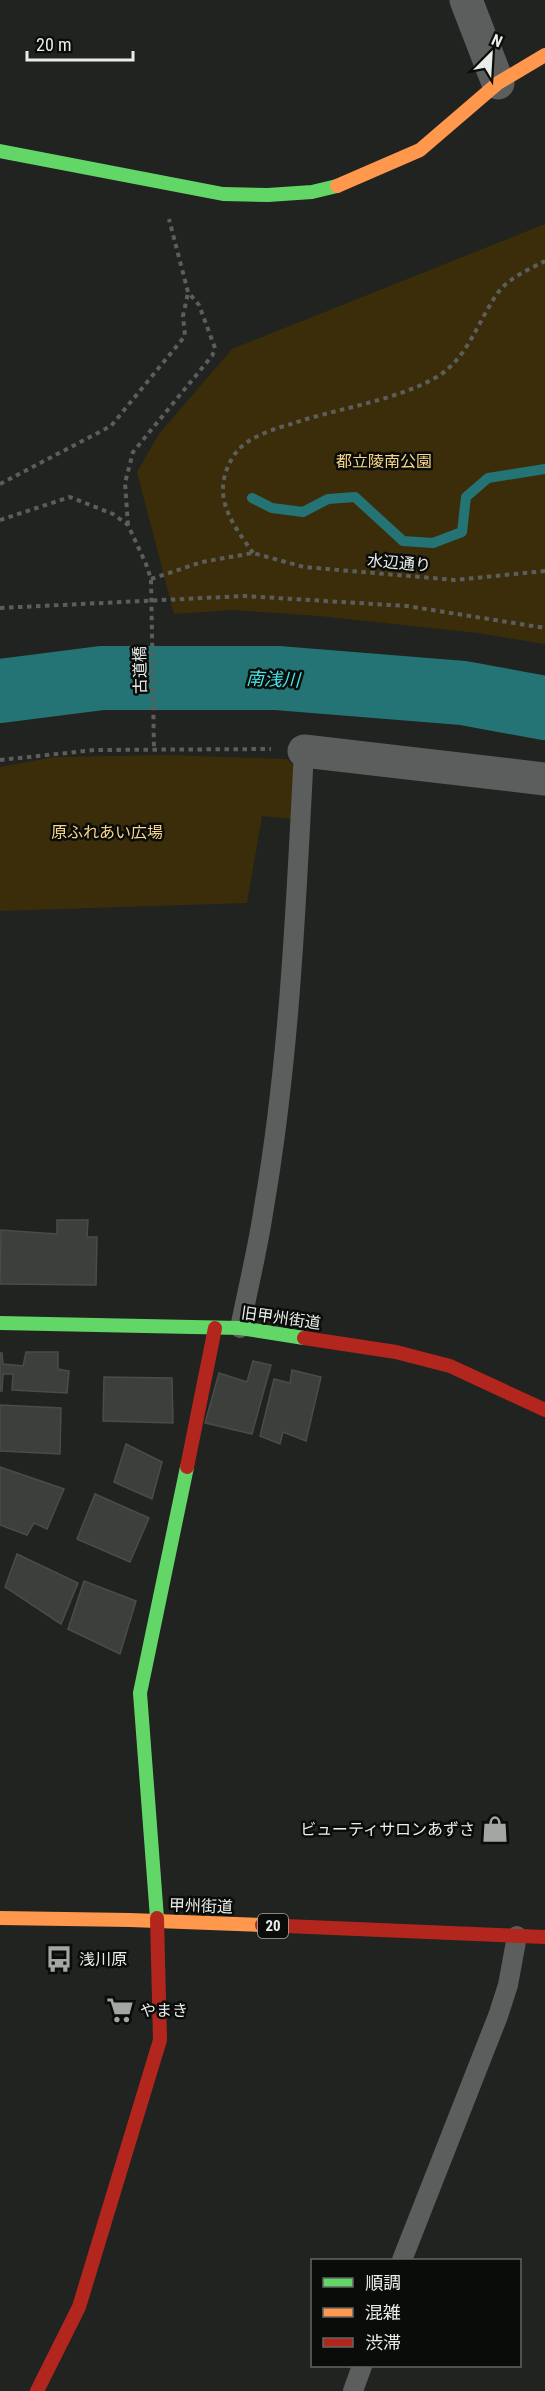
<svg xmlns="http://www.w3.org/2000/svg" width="545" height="2391" font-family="'Roboto Condensed','Noto Sans JP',sans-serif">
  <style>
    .green { fill: #3b2d0a }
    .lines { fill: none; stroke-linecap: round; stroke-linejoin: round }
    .stream { stroke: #247475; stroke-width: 10 }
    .river { stroke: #247475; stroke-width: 64 }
    .building { fill: #3d3f3c; stroke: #4b4c49; stroke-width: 1.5 }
    .path { stroke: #5c5e5c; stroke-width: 4; stroke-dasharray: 4.5 4.5; stroke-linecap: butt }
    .lane { stroke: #5c5e5d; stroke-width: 20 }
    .street { stroke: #5c5e5d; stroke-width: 33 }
    .fast { stroke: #63d668; stroke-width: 14 }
    .slow { stroke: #ff974d; stroke-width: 14 }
    .jam { stroke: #b3261e; stroke-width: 14 }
    .labels { text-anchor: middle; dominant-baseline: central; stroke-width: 5; stroke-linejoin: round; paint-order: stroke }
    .shield { fill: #0a0c0a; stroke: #a6aaa6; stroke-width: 1.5 }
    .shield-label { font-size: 15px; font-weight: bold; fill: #e9ede9 }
    .park-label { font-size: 16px; fill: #fad689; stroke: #0a0c0a }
    .street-label { font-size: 16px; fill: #e9ede9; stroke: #0a0c0a }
    .poi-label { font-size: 16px; fill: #e9ede9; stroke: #0a0c0a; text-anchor: start }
    .water-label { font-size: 18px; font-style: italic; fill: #42e6e8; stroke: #0a0c0a }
  </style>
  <rect width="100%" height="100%" fill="#20231f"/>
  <g class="green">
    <polygon points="545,224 545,644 478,633 319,616 233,610 174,614 137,472 159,434 232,349"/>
    <polygon points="168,755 287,759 295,767 291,819 262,816 247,903 0,911 0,767 54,757"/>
  </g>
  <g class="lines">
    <polyline class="stream" points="252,498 272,508 303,512 328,499 355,497 403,541 433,543 462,532 466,497 488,478 545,469"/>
    <polyline class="river" points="0,691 102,678 277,678 463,693 545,708"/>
  </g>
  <g class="building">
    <polygon points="57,1220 88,1220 87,1237 97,1237 96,1285 0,1284 1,1230 57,1234"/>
    <polygon points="26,1352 58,1352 58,1369 69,1371 67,1393 12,1390 13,1374 3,1374 2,1391 0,1391 0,1353 2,1353 3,1364 23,1366"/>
    <polygon points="253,1361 271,1365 252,1434 205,1423 219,1373 247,1382"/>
    <polygon points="292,1370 321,1377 306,1441 283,1432 280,1444 260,1436 274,1379 290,1383"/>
    <polygon points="104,1377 172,1378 173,1423 103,1421"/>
    <polygon points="0,1405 61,1408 60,1454 0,1451"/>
    <polygon points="126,1444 162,1462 152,1499 114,1482"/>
    <polygon points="0,1467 64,1489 47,1529 34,1523 27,1535 0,1525"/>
    <polygon points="95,1494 149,1518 130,1562 77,1539"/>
    <polygon points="17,1554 78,1583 61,1624 5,1587"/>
    <polygon points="84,1581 136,1601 120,1654 68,1629"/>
  </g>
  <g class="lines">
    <g class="path">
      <polyline points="0,484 111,426 185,336 183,316 188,293"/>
      <polyline points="0,520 70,497 113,514 128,525 146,564 151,579 154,750"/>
      <polyline points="128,525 125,483 133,452 212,356 215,348 199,305 188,292 169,219"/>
      <path d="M253,553C240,534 222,512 223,488C223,475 230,459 238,450C251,436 274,429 291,424C338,408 391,402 435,378C467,360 477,323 497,294C508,278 528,270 545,261"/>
      <polyline points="151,579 202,562 253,553 304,567 455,580 545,571"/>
      <polyline points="0,608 244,596 407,606 545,628"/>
      <polyline points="0,760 95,750 271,749"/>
    </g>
    <g class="lane">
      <path d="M240,1328C248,1288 258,1248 264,1207C290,1056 296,903 304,751"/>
      <polyline points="402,2260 498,2016 508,1985 517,1936"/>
      <polyline points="353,2391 362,2366"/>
    </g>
    <g class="street">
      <polyline points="466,0 498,83"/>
      <polyline points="304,751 545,779"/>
    </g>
    <g class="fast">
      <polyline points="0,151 223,194 268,195 312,192 337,186"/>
      <polyline points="0,1323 240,1328 304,1338"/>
      <polyline points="157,1918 140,1693 187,1467"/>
    </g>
    <g class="slow">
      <polyline points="337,186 420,150 498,83 545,55"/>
      <polyline points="0,1918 130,1920 262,1925"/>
    </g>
    <g class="jam">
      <polyline points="304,1338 396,1352 450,1366 545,1410"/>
      <polyline points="187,1467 215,1328"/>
      <polyline points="262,1925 545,1937"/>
      <polyline points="37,2391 79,2307 160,2040 157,1918"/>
    </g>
  </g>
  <defs>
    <symbol id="shop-bare" viewBox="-9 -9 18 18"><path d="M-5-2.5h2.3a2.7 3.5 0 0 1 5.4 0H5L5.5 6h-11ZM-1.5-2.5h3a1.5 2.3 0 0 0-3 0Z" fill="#a3a6a2" stroke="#0a0c0a" stroke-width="2.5" paint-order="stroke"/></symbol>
    <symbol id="bus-bare" viewBox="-9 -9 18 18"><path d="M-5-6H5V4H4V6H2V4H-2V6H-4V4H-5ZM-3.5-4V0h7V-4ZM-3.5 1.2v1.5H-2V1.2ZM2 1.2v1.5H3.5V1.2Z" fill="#a3a6a2" stroke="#0a0c0a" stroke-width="2.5" paint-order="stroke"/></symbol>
    <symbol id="supermarket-bare" viewBox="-9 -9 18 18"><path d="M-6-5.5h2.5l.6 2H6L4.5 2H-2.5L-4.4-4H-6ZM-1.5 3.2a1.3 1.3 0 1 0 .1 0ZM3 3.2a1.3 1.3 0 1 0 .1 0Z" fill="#a3a6a2" stroke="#0a0c0a" stroke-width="2.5" paint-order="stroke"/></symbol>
  </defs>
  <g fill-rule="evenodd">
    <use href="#shop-bare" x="476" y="1810" width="38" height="38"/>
    <use href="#bus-bare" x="40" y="1940" width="38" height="38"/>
    <use href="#supermarket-bare" x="101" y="1991" width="38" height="38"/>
  </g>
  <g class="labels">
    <rect class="shield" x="258" y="1914" width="30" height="24" rx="4.5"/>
    <g class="shield-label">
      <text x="273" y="1926">20</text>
    </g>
    <g class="park-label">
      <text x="384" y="461">都立陵南公園</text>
      <text x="107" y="832">原ふれあい広場</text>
    </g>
    <g class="street-label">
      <text transform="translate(399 563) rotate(5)">水辺通り</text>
      <text transform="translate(140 670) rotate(-91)">古道橋</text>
      <text transform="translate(281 1318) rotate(8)">旧甲州街道</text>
      <text transform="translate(201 1906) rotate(2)">甲州街道</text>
    </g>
    <g class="poi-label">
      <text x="475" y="1829" text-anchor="end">ビューティサロンあずさ</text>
      <text x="79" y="1959">浅川原</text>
      <text x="140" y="2010">やまき</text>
    </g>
    <g class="water-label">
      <text transform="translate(273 679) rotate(2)">南浅川</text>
    </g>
  </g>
  <rect x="311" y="2259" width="210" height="108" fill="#0a0c0a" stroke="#636663" stroke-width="1.5"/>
  <rect x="323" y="2278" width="30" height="9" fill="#63d668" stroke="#636663" stroke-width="1.5"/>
  <text x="365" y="2289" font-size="18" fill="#e9ede9">順調</text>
  <rect x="323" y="2308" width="30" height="9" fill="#ff974d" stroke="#636663" stroke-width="1.5"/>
  <text x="365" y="2319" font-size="18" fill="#e9ede9">混雑</text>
  <rect x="323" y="2338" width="30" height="9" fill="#b3261e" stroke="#636663" stroke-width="1.5"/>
  <text x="365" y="2349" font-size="18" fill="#e9ede9">渋滞</text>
  <g transform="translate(491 54) rotate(24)" stroke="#0a0c0a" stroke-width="4.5" paint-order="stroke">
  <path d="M0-4.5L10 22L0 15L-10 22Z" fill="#e9ede9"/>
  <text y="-9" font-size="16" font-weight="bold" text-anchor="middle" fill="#e9ede9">N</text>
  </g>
  <path d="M27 51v9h106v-9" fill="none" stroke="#e9ede9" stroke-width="3"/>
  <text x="36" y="51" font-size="18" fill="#e9ede9" stroke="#0a0c0a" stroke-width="4.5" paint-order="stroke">20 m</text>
</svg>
